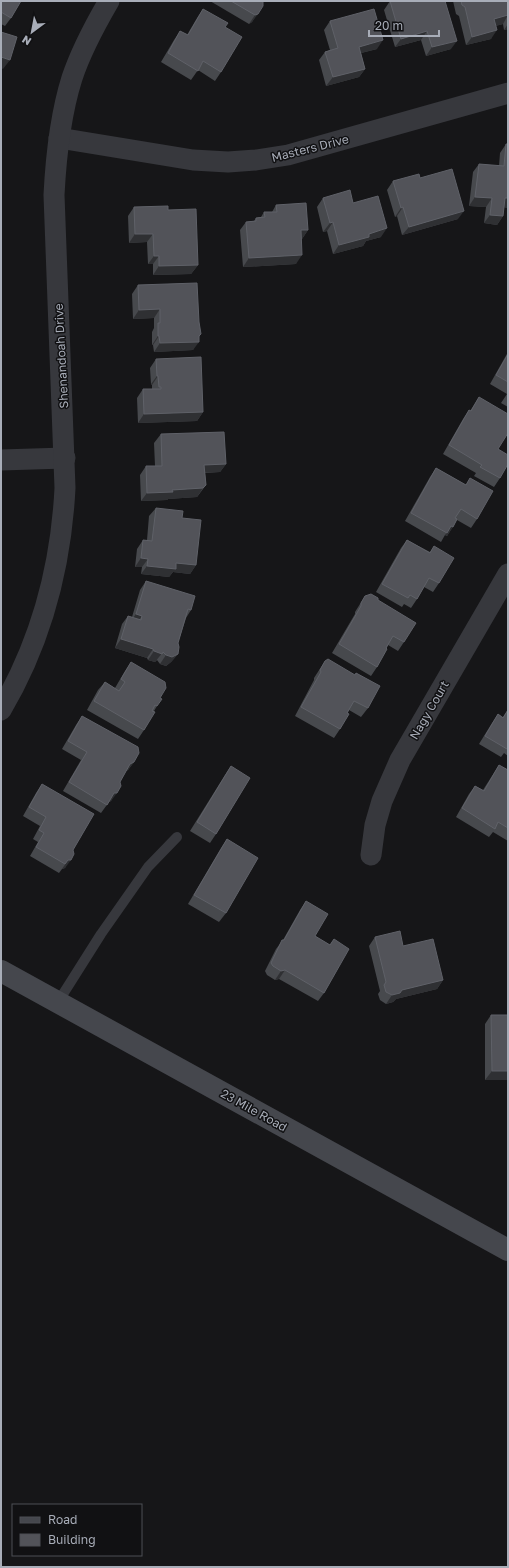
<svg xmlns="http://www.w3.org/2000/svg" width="509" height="1568" font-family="'Golos Text',sans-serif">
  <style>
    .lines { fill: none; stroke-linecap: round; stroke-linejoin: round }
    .lane { stroke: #37383d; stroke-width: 10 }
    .street { stroke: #37383d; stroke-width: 21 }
    .secondary { stroke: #45474d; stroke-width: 22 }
    .wall { fill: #47494d }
    .shaded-wall { fill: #2f3033 }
    .building { fill: #525359; stroke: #5f6168 }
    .labels { text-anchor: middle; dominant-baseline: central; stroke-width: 3; stroke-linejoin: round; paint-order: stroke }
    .street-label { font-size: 12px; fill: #a8adb8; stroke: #111113 }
  </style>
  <rect width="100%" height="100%" fill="#161618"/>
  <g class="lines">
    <polyline class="lane" points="58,1002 101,934 148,867 177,837"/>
    <g class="street">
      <polyline points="59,138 193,160 228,162 256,160 288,155 508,93"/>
      <polyline points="1,460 65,458"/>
      <path d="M1,710C41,642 61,567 65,488L54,195C56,156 60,116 72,78C81,51 95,25 109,1"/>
      <polyline points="371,855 375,825 382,801 400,760 508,574"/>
    </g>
    <polyline class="secondary" points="1,971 508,1250"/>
  </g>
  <g class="wall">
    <polygon points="1,1 11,18 5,26 1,24"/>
    <polygon points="210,1 263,1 252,22 249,24"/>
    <polygon points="390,1 451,49 426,56 421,40 395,47 384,10"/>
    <polygon points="453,1 508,1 508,29 504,30 503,24 495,26 491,39 466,45 459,16 456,14"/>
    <polygon points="203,9 225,27 221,72 215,81 198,70 191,80 161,62 174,40 180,31 187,35 197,18"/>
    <polygon points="330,21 377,49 361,53 365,69 359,77 326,86 319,60 325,52 330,50 324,30"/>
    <polygon points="506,144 508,144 508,208 504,207 503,216 497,225 484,223 486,207 469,206 473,172 479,164 499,166 500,153"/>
    <polygon points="420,178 458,219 402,235 397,216 395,217 387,190 393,181"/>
    <polygon points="323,198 353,203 381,237 366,241 363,246 333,254 327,231 323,232 317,207"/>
    <polygon points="276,205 308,230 302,239 301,239 296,264 243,267 240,230 246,222 254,221 256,218 261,217 264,212 272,212"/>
    <polygon points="134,207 168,210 198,265 191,274 153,275 153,264 148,264 147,242 129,243 128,216"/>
    <polygon points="138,285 199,337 193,350 154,352 153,345 152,345 152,332 154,328 154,318 133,319 132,294"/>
    <polygon points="508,352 508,407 501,403 507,394 490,384"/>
    <polygon points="156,359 203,412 197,421 138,423 137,398 143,389 152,389 152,385 151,384 150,368"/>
    <polygon points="479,397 498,449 500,478 494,487 474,476 476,473 443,454 463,419 469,410 470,411"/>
    <polygon points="161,434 226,464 220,472 205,473 206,485 197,497 168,499 167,500 141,501 140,475 146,466 155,466 154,443"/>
    <polygon points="436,468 466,485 470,478 477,519 471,528 457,520 447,536 445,535 441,542 405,521 430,477"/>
    <polygon points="156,508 182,518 196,565 190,574 173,572 169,577 141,574 142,567 135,567 137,549 143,540 147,540 149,516"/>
    <polygon points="407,540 430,552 434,546 439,583 433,592 424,587 417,599 411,608 404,604 402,607 376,592 401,548"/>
    <polygon points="146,581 191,610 186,618 178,643 178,654 171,662 166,666 160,664 157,660 155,662 148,660 147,658 115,648 122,624 128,616 132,617 140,590"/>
    <polygon points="365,596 378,600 404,642 398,651 388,645 377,667 371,676 332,653 355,614 355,612"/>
    <polygon points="325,661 368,708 361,717 349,710 340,729 334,738 295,716 314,680 314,678"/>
    <polygon points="131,662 160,698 157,706 154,711 144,730 138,739 87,710 98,690 105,682 115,688 125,671"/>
    <polygon points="508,709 508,756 504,753 501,757 479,744 492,723 498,714 503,717"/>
    <polygon points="82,716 134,762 128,770 126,771 120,782 111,801 109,802 101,813 63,791 81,760 62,749 76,725"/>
    <polygon points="499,765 508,770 508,841 493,832 489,837 456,817 469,794 475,786 483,790"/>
    <polygon points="231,766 216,834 210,843 190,831 225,775"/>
    <polygon points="42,784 73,850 65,868 62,869 59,873 30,856 38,842 33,839 40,826 23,816 36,793"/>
    <polygon points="227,839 226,913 219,922 188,904 221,848"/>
    <polygon points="306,901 315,936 330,945 334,939 324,993 318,1001 279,979 275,980 267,975 265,971 276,949 283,940 300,910"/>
    <polygon points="375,937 403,946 443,980 437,989 396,999 393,1002 386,1004 380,1000 378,994 380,991 369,946"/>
    <polygon points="491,1015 508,1080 485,1080 485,1024"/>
  </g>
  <g class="shaded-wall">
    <polygon points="258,14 252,22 249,24 255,15"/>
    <polygon points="508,15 503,24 488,28 494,19"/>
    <polygon points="508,24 508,29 504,30"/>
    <polygon points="497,30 491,39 466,45 472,37"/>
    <polygon points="427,31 421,40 395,47 401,39"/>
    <polygon points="383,40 377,49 353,55 359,47"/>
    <polygon points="457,41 451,49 426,56 432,47"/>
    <polygon points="1,57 10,60 3,69 1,68"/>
    <polygon points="365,69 359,77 326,86 333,77"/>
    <polygon points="475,197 492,198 486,207 469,206"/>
    <polygon points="505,198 508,198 508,208 499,207"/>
    <polygon points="403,207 397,216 395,217 401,208"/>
    <polygon points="464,211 458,219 402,235 409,227"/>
    <polygon points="490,215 503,216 497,225 484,223"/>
    <polygon points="333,222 327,231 323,232 330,223"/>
    <polygon points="387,228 381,237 366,241 363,246 333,254 339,245 369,234"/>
    <polygon points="301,230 308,230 302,239 294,239"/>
    <polygon points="135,234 153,234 147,242 129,243"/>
    <polygon points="302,255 296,264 243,267 249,258"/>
    <polygon points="154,256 159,256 153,264 148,264"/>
    <polygon points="198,265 191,274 153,275 159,266"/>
    <polygon points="160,309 154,318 133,319 139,310"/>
    <polygon points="201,334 196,342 199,342 193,350 154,352 160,343"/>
    <polygon points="158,336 159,336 153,345 152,345"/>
    <polygon points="157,376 158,376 152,385 151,384"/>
    <polygon points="203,412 197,421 138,423 144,414"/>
    <polygon points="226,464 220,472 198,473 204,465"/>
    <polygon points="203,488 197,497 168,499 167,500 141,501 147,493 172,490"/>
    <polygon points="451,526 453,527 447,536 445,535"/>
    <polygon points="141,558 148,559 142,567 135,567"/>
    <polygon points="176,563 196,565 190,574 173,572 169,577 141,574 147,566"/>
    <polygon points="136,614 142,616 136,624 130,622"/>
    <polygon points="121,639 153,649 147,658 115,648"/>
    <polygon points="154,651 163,652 155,662 148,660"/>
    <polygon points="178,654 171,662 166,666 160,664 166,655"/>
    <polygon points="134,762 128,770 124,772 130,764"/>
    <polygon points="114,793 117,793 111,801 108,802"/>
    <polygon points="68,860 71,860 65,868 62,869"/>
    <polygon points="285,970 279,979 275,980 281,971"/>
    <polygon points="443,980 437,989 396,999 393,1002 386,1004 392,995 402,990"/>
    <polygon points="492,1071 508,1071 508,1080 485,1080"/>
  </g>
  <g class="building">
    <polygon points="1,1 21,1 11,18 1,12"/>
    <polygon points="231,1 263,1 263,6 258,14 255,15"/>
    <polygon points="390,1 445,1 457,41 432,47 427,31 401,39"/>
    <polygon points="461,1 508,1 508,15 494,19 497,30 472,37 465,7 462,5"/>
    <polygon points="203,9 228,23 225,27 242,37 221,72 203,61 198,71 168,53 180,31 188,35"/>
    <polygon points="374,9 383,40 359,47 365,69 333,77 325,52 338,48 330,21"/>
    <polygon points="1,32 17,37 10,60 1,57"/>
    <polygon points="506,144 508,144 508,198 505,198 503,216 490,215 492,198 475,197 479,164 504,166"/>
    <polygon points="452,169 464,211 409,227 403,207 401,208 393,181 419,174 420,178"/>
    <polygon points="350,190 353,203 378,196 387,228 369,234 369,237 339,245 333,222 330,223 323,198"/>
    <polygon points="306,203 308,230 301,230 302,255 249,258 246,222 256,221 256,218 265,217 264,212 277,212 276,205"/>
    <polygon points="168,206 168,210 196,209 198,265 159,266 159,256 154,256 153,234 135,234 134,207"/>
    <polygon points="197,283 199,322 201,334 199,336 199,342 160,343 159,336 158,336 158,323 160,323 160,309 139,310 138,285"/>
    <polygon points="508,354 508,382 496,375"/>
    <polygon points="201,357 203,412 144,414 143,389 161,389 161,387 159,387 158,376 157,376 156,359"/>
    <polygon points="479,397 508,414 508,433 498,449 508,455 508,464 500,478 480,467 482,465 449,445 469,410 471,411"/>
    <polygon points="224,432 226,464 204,465 206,485 203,488 172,490 173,492 147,493 146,466 162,466 161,434"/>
    <polygon points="436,468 466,485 470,478 493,491 477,519 461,509 455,518 457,519 453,527 451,526 447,533 411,513"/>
    <polygon points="156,508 183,511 182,518 201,520 196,565 176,563 176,569 147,566 148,559 141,558 143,540 152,541"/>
    <polygon points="407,540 430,553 434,546 454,558 439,583 429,578 417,599 410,595 408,598 382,584"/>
    <polygon points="146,581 195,596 191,610 188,609 178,643 179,647 178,654 172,657 166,655 163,652 162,654 154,651 153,649 121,639 128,616 141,620 142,616 136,614"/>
    <polygon points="371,594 378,598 378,600 416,623 404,642 393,636 386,648 387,649 377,667 339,644 361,606 361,603 365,596"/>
    <polygon points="328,659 355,675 356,673 380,686 368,708 354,701 347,713 349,714 340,729 301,707 321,672 320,670 325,661"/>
    <polygon points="131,662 165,682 166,688 160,698 162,699 157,706 155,705 152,711 155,712 144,730 94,701 105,682 119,691 125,682 121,679"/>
    <polygon points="508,710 508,747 507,749 485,736 498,714 503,718"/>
    <polygon points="82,716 138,747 139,753 134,762 130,764 120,782 121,786 117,793 114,793 107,805 69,782 87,752 68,741"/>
    <polygon points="499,765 508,770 508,828 498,822 495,829 462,808 475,786 484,791"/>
    <polygon points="231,766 250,778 216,834 197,822"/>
    <polygon points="42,784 94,814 73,850 74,854 71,860 68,860 65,864 36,847 44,833 39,830 46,817 29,807"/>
    <polygon points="227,839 258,858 226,913 194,895"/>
    <polygon points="306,901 328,914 315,936 330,945 334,939 349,949 324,993 285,970 281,971 273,966 271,963 282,940 284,940"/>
    <polygon points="400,931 403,946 433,939 443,980 402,990 400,993 392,995 386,992 384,985 386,982 375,937"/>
    <polygon points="491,1015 508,1015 508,1071 492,1071"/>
  </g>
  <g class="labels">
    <g class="street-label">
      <text transform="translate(310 148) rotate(-14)">Masters Drive</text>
      <text transform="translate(61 356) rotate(-93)">Shenandoah Drive</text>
      <text transform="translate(429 710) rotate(-60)">Nagy Court</text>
      <text transform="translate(254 1110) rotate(29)">23 Mile Road</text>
    </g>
  </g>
  <rect width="509" height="1568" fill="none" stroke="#a8adb8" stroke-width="4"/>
  <rect x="12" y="1504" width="130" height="52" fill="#111113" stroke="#4d4f55"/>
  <rect x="20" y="1517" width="20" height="6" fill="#45474d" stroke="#4d4f55"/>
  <text x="48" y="1524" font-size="12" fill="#a8adb8">Road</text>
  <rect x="20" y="1534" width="20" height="12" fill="#525359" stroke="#4d4f55"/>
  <text x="48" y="1544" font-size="12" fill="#a8adb8">Building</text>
  <g transform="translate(32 32) rotate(212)" stroke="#111113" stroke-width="3" paint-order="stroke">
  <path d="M0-3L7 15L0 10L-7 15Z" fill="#a8adb8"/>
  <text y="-6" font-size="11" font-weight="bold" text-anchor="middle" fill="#a8adb8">N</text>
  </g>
  <path d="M369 30v6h70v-6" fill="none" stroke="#a8adb8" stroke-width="2"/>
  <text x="375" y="30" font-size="12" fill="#a8adb8" stroke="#111113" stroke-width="3" paint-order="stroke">20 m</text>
</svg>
